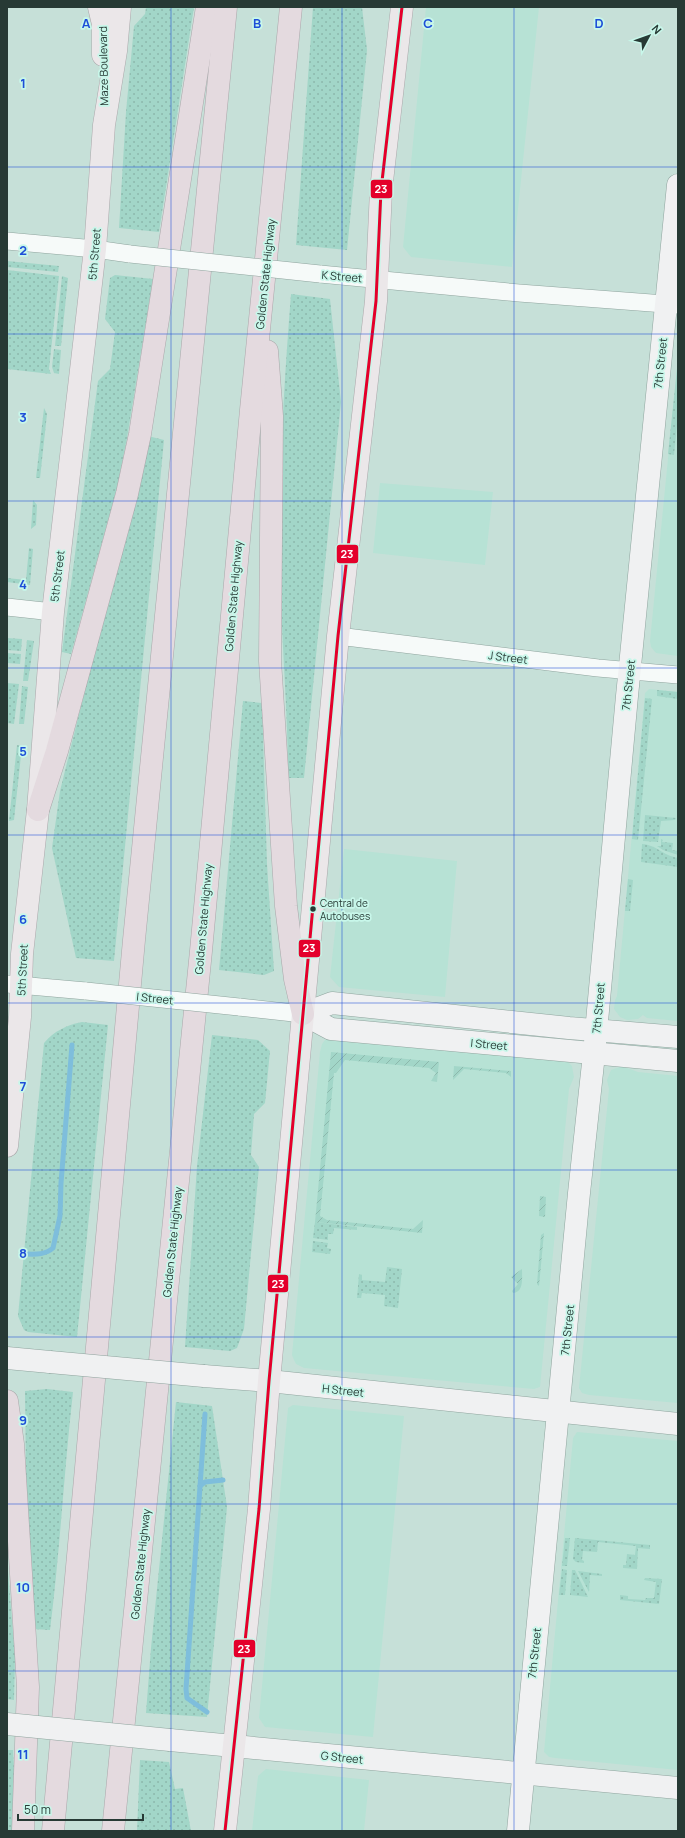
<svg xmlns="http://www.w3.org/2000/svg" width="685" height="1838" font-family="Manrope,sans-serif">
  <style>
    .built { fill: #b7e2d5 }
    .grass { fill: url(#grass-dots) }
    .garden { fill: url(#garden-furrows) }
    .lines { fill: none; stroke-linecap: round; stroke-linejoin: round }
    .stream { stroke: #7ebedc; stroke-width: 5 }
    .street-casing { stroke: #8fa49e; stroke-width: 18 }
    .secondary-casing { stroke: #8fa49e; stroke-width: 23 }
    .primary-casing { stroke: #aaa7aa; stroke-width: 23 }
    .highway-casing { stroke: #aaa7aa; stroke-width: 23 }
    .street { stroke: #f6faf9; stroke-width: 17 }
    .secondary { stroke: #f0f1f2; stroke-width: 22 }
    .primary { stroke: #ebe7e9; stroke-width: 22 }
    .highway { stroke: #e4dadf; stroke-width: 22 }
    .street-bridge-casing { stroke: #8fa49e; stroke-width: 18; stroke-linecap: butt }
    .secondary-bridge-casing { stroke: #8fa49e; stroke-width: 23; stroke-linecap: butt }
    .street-bridge { stroke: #f6faf9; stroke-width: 17 }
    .secondary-bridge { stroke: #f0f1f2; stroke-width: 22 }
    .bus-1-casing { stroke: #c8f7ea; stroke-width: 6 }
    .bus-1 { stroke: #e4002b; stroke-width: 3 }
    .grid { fill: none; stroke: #1d4ed8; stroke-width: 1; stroke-opacity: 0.55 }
    .bus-dot { fill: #273a35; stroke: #c8f7ea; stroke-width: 1.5 }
    .labels { text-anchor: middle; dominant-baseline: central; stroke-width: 3.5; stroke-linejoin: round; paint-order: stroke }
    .bus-label { font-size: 10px; fill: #273a35; stroke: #c8f7ea; text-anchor: start }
    .street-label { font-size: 11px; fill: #273a35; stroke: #c8f7ea }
    .grid-label { font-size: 13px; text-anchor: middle; font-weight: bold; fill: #1d4ed8; stroke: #c8f7ea; stroke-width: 3.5; stroke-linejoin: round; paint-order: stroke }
    .line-badge { stroke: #c8f7ea; stroke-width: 1.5 }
    .badge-label { font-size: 11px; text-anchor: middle; font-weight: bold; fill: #fff }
  </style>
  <defs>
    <pattern id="grass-dots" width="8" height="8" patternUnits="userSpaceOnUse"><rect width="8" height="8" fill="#a2d6c8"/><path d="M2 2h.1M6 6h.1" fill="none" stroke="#8cb8ac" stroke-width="1.8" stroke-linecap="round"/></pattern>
    <pattern id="garden-furrows" width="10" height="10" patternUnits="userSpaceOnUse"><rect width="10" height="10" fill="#a2d6c8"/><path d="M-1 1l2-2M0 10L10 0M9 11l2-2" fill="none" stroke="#8cb8ac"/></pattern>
  </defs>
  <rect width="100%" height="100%" fill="#c6e0d8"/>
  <g class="built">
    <polygon points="426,7 539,7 512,267 411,257 403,247"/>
    <polygon points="678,357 678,656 656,653 651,647 650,641"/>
    <polygon points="380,483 493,492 485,565 373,553"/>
    <polygon points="649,689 678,692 678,1021 647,1018 643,1015 638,1019 627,1020 620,1017 614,1009 615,1000 617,996 645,693"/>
    <polygon points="344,849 457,861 445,997 339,987 330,977"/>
    <polygon points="331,1038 344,1040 347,1042 559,1060 568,1062 572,1066 574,1077 569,1089 540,1387 534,1389 304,1368 296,1364 294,1360 292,1355 320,1052 322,1044 325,1040"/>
    <polygon points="622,1066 638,1072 678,1076 678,1403 589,1395 582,1393 579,1388 609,1089 607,1080 611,1070"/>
    <polygon points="293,1405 404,1416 373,1737 265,1727 259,1718 288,1408"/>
    <polygon points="577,1432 678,1441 678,1770 555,1758 549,1757 544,1752 573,1438"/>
    <polygon points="266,1769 369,1780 364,1831 252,1831 258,1776"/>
  </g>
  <g class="grass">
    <polygon points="146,7 194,7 159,232 119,228 126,112 134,26 145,14"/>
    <polygon points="313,7 362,7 367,50 347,250 296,245"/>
    <polygon points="7,261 59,266 58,272 7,267"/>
    <polygon points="7,270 59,276 49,369 51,374 7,369"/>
    <polygon points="115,275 153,279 127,438 117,488 71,654 62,652 98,381 110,369 115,332 105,319 110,278"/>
    <polygon points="62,276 68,278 61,346 55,346"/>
    <path d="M291,294L330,299L341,402L304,778H288C288,719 283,661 281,602C277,499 283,397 291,294Z"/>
    <polygon points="54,349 61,350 59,374 54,373 52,367"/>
    <polygon points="677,369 678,415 674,455 668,454"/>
    <polygon points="44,408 47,414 40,478 36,478"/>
    <polygon points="148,436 164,440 114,961 76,958 52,848 60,791"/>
    <polygon points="33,500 37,505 36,525 31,529"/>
    <polygon points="29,548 33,549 30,585 7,582 7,578 26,580"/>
    <polygon points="7,638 22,639 21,651 7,650"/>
    <polygon points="27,640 34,641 28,681 23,681"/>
    <polygon points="7,653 21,654 20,664 7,663"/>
    <polygon points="7,683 19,684 14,724 7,723"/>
    <polygon points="22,686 28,687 24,724 19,724"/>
    <polygon points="657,690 678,692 678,699 657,696"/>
    <polygon points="645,698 652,699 638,840 632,839"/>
    <polygon points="243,701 262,703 267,864 274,971 264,975 219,970"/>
    <polygon points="17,745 22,746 14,820 9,821"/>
    <polygon points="645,815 676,818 675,820 661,821 658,842 643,841"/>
    <polygon points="661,839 663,840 662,842 673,843 672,850 678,851 678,855 663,850 657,846 661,846"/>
    <path d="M642,844C657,845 662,855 678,858V867L641,862Z"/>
    <polygon points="628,879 633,880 630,911 625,911"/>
    <path d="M82,1022L108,1025L77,1337L28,1332L24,1330L18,1316L44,1043C54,1031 67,1025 82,1022Z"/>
    <polygon points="212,1035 258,1040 270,1051 265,1103 254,1114 251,1155 259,1167 244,1329 237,1348 230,1351 185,1347 197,1166"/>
    <polygon points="315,1222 357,1227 357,1230 334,1228 333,1234 328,1234 328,1240 313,1238"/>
    <polygon points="313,1241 328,1243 327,1248 331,1249 330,1254 312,1252"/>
    <polygon points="387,1267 402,1269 398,1308 384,1306 385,1295 362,1293 361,1298 357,1298 359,1274 362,1275 362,1280 385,1282"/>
    <path d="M47,1389L73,1392C64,1471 60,1551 50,1630L32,1629L27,1560L25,1391Z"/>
    <polygon points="176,1402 212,1406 227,1507 207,1717 146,1713 151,1648"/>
    <polygon points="565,1538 570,1538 567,1566 562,1566"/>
    <polygon points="575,1538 650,1545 650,1549 638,1548 637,1569 623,1568 623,1565 626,1565 627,1554 635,1555 636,1546 598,1542 597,1552 583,1551 582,1560 584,1561 584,1563 576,1562 573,1559"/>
    <polygon points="7,1559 15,1657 14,1700 7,1699"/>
    <polygon points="562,1569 567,1570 565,1595 559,1595"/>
    <polygon points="572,1570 575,1570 588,1597 570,1595"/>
    <polygon points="578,1571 602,1574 602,1576 590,1575 589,1592"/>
    <polygon points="645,1578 662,1579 659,1604 620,1600 620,1595 628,1596 628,1599 645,1600 646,1598 654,1598 656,1582 644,1580"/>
    <polygon points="7,1750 13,1750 14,1770 12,1831 7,1831"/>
    <polygon points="140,1760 169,1762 175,1789 183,1788 191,1831 137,1831"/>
  </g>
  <g class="garden">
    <polygon points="331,1052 439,1062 437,1082 431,1081 436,1073 429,1068 345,1060 336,1073 334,1073 320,1216 327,1220 413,1229 423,1220 422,1233 315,1222"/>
    <polygon points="454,1066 511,1071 511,1077 506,1073 464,1069 453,1080"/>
    <polygon points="540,1196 546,1197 545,1217 539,1216"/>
    <polygon points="544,1233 539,1286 537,1284 541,1235"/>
    <path d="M522,1269C522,1278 524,1292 513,1293L512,1291L518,1284L511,1277Z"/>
  </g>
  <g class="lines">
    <g class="stream">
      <path d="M22,1254C33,1254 44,1256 53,1248L60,1216L61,1183L72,1045"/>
      <polyline points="205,1414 186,1689 187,1698 207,1712"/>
      <polyline points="200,1486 205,1482 223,1480"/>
    </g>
    <defs>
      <g id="street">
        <polyline points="7,241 95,249 130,254"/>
        <polyline points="320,274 519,293 678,305"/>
        <polyline points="7,607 53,612"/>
        <polyline points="338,636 598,668 678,675"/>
        <polyline points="7,984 86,991"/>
        <polyline points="239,1007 303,1014"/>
      </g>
      <g id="secondary">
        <polyline points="303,1014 331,1029 678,1061"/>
        <polyline points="303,1014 332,1003 569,1028 678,1037"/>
        <polyline points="7,1358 50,1362"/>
        <polyline points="204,1376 269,1381 678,1424"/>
        <polyline points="170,1740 678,1788"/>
        <polyline points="518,1831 579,1193 594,1054 627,696 678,185"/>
      </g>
      <g id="primary">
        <polyline points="99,7 103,24 103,55"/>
        <polyline points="7,1146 20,1017 22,954 38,810 53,612 95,249 104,125 116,51 120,7"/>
        <polyline points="225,1831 259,1509 269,1381 338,636 376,301 381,190 402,7"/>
      </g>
      <g id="highway">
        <polyline points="267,351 272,416 270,661 286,906 295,979 303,1014"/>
        <polyline points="38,810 57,751 127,494 140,434 207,7"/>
        <polyline points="7,1401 13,1444 28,1687 23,1831"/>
        <polyline points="53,1831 134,940 226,7"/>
        <polyline points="113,1831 201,951 251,410 291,7"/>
      </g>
    </defs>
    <use href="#street" class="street-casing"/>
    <use href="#secondary" class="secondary-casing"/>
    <use href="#primary" class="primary-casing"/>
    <use href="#highway" class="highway-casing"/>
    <use href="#street" class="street"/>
    <use href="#secondary" class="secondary"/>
    <use href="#primary" class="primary"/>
    <use href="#highway" class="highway"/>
    <defs>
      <g id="street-bridge">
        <polyline points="130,254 320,274"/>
        <polyline points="86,991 239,1007"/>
      </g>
      <g id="secondary-bridge">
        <polyline points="50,1362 204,1376"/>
        <polyline points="7,1724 170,1740"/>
      </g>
    </defs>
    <use href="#street-bridge" class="street-bridge-casing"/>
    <use href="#secondary-bridge" class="secondary-bridge-casing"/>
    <use href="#street-bridge" class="street-bridge"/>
    <use href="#secondary-bridge" class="secondary-bridge"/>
    <defs>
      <polyline id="bus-1" points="225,1831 259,1509 269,1381 338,636 376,301 381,190 402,7"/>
    </defs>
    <use href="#bus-1" class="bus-1-casing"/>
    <use href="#bus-1" class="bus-1"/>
  </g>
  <path class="grid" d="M171,7V1831M342,7V1831M514,7V1831M7,167H678M7,334H678M7,501H678M7,668H678M7,835H678M7,1003H678M7,1170H678M7,1337H678M7,1504H678M7,1671H678"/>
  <circle class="bus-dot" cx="313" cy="909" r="3.5"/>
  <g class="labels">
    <g class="bus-label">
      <text x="320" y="903">Central de<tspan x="320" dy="13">Autobuses</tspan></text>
    </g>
    <g class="street-label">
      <text transform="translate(103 66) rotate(-91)">Maze Boulevard</text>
      <text transform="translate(94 254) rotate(-85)">5th Street</text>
      <text transform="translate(265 274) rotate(-84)">Golden State Highway</text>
      <text transform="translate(342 276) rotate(5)">K Street</text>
      <text transform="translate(660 363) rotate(-84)">7th Street</text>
      <text transform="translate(57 576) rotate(-83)">5th Street</text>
      <text transform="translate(233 596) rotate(-85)">Golden State Highway</text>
      <text transform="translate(508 657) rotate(7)">J Street</text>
      <text transform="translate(628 685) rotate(-84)">7th Street</text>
      <text transform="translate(203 919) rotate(-85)">Golden State Highway</text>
      <text transform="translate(22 970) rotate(-87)">5th Street</text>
      <text transform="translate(155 998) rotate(6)">I Street</text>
      <text transform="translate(598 1008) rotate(-85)">7th Street</text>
      <text transform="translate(489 1044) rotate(5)">I Street</text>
      <text transform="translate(172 1242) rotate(-84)">Golden State Highway</text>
      <text transform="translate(567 1330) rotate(-84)">7th Street</text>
      <text transform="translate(343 1390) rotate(6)">H Street</text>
      <text transform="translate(140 1564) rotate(-84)">Golden State Highway</text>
      <text transform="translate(534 1653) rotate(-84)">7th Street</text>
      <text transform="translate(342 1757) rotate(6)">G Street</text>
    </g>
  </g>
  <g class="grid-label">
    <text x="86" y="28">A</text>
    <text x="257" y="28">B</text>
    <text x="428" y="28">C</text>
    <text x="599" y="28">D</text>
    <text x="23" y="88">1</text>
    <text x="23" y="255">2</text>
    <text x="23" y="422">3</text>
    <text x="23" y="589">4</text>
    <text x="23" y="756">5</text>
    <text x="23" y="924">6</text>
    <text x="23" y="1091">7</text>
    <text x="23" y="1258">8</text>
    <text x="23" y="1425">9</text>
    <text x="23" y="1592">10</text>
    <text x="23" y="1759">11</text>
  </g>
  <g class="line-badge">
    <rect x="370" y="179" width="23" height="20" rx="4" fill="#e4002b"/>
    <rect x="336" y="544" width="23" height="20" rx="4" fill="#e4002b"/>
    <rect x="298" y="939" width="23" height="19" rx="4" fill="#e4002b"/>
    <rect x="267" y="1274" width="22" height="19" rx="4" fill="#e4002b"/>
    <rect x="233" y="1639" width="23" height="19" rx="4" fill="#e4002b"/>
  </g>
  <g class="badge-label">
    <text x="381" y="193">23</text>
    <text x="347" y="558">23</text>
    <text x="309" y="952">23</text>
    <text x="278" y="1288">23</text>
    <text x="244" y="1653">23</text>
  </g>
  <rect width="685" height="1838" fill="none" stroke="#273a35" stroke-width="16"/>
  <g transform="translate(649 36) rotate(49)" stroke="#c8f7ea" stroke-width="3" paint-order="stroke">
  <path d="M0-3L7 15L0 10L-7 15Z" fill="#273a35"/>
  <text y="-6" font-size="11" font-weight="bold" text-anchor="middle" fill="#273a35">N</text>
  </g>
  <path d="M18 1814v6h125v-6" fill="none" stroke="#273a35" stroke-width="2"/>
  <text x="24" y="1814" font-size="12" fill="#273a35" stroke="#c8f7ea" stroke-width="3" paint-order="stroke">50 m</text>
</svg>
